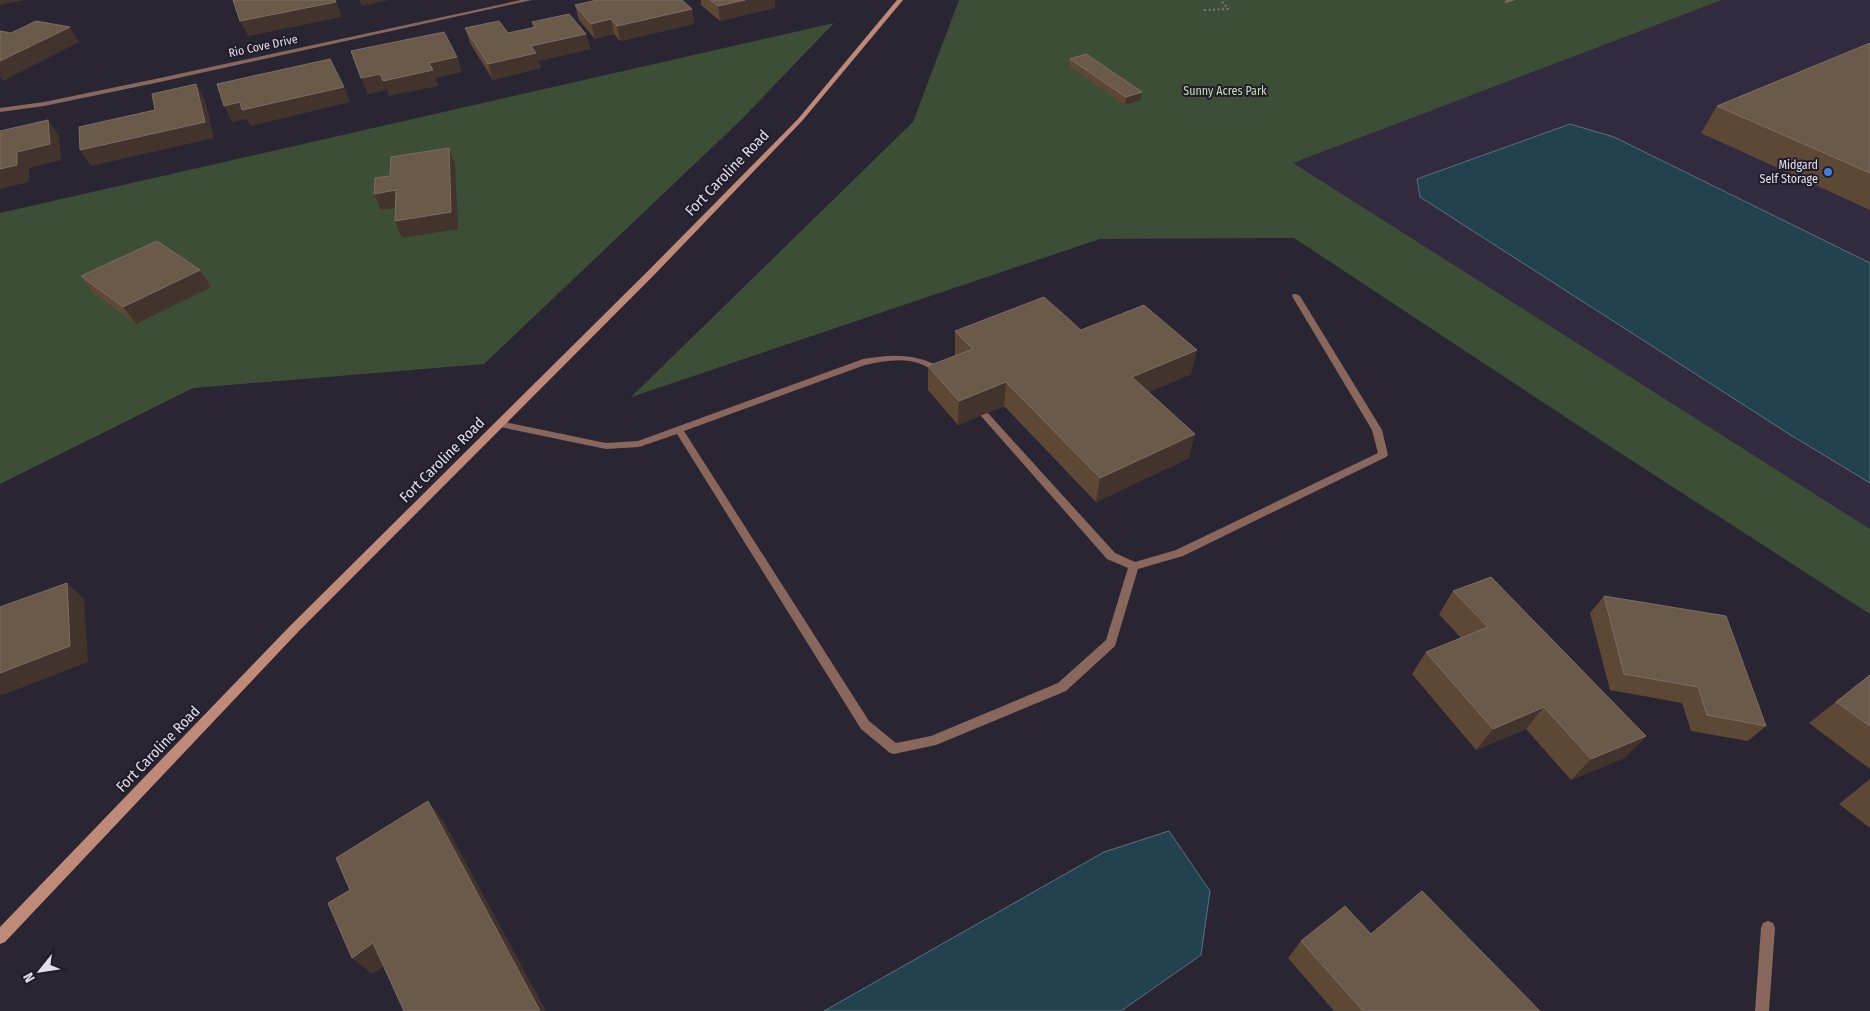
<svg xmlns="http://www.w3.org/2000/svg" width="1870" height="1011" font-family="'Fira Sans Condensed',sans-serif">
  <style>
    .built { fill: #322b40 }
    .green { fill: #3d4e37 }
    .water { fill: #234250; stroke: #5c717e }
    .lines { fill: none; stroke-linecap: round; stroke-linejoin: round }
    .path { stroke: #7a7682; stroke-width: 2; stroke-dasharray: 2 2.5; stroke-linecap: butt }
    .lane { fill: #89675c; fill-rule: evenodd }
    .street { fill: #89675c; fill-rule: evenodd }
    .secondary { fill: #c08a79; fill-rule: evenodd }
    .wall { fill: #5d4836 }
    .shaded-wall { fill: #43332d }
    .building { fill: #6b594a; stroke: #7e6e63 }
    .shop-dot { fill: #3f7fe0; stroke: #201b29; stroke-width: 2 }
    .labels { text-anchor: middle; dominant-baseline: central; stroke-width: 4; stroke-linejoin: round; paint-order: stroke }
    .far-street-label { font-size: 12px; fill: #e2dfe9; stroke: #201b29 }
    .far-park-label { font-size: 12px; fill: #bee1b2; stroke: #201b29 }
    .far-poi-label { font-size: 12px; fill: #e2dfe9; stroke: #201b29; text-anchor: end }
    .street-label { font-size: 15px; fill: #e2dfe9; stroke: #201b29 }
  </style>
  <rect width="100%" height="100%" fill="#2a2533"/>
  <polygon class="built" points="1722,0 1870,0 1870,529 1292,163"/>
  <g class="green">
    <polygon points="959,0 1722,0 1293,163 1870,529 1870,614 1614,449 1294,238 1100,239 631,397 913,122"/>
    <polygon points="834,23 741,120 484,364 193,388 0,484 0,213"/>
  </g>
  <g class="water">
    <polygon points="1570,124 1614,137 1870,263 1870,483 1789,434 1420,197 1417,179"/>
    <polygon points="1169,831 1210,891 1201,955 1121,1011 824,1011 1104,852"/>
  </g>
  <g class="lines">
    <polyline class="path" points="1204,10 1228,9 1221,0"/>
    <path class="lane" d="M1293,294H1296L1300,296L1382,430L1388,455L1386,457L1183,556L1138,569L1115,646L1066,691L936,745L894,754L890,753L861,729L677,434L639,447L606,449L500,427L495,424L500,421L606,443L638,441L863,359C893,354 918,353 945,370L946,372L945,374L942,375C934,372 928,367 921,364C903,357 883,361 865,365L684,431L869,721L896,743L931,736L1058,683L1106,640L1128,568L1107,559L981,416L979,414L981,412H987L1115,553L1135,562L1176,550L1378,453L1372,430L1292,296Z"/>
    <g class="street">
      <polygon points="521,0 532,0 160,82 44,106 0,112 0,108 44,102 160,78"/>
      <polygon points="1507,0 1516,0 1505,3 1505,1"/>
      <polygon points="1768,921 1773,923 1775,928 1769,1011 1755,1011 1761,928 1763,923"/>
    </g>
    <polygon class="secondary" points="897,0 903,0 802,121 655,274 298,632 5,942 0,944 0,927 290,626 649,270 798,119"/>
  </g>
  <g class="wall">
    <polygon points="701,0 775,0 775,8 720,21 701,5"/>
    <polygon points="609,1 692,9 694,24 620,41 614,34 595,39 579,20 575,5"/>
    <polygon points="532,22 586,34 590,49 538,61 541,68 493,80 470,43 465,28 508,33 533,28"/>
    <polygon points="1870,43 1870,210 1701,133 1717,106"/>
    <polygon points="1070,59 1141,100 1125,105 1070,67"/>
    <polygon points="200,270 211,287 136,324 93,293 81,276"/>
    <polygon points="1081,330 1191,374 1149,392 1189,458 1096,502 1004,406 958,425 928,390 928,366 956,356 955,355 955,331"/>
    <polygon points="1453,591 1646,736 1624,758 1571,780 1526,729 1476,750 1412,674 1426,652 1461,638 1439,614"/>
    <polygon points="1604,596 1766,726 1748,741 1691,731 1682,703 1610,690 1590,613"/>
    <polygon points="1870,675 1870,769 1809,723"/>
    <polygon points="1870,779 1870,828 1839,804"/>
    <polygon points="1371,934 1540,1011 1334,1011 1288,958 1301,941"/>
  </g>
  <g class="shaded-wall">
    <polygon points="0,0 25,0 0,5"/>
    <polygon points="359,0 389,0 362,6"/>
    <polygon points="745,0 775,0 775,8 720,21 718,6"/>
    <polygon points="336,2 342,17 248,36 240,21"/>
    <polygon points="692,9 694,24 620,41 617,26"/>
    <polygon points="611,19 614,34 595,39 591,24"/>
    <polygon points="70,27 79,42 3,81 0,76 0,61"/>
    <polygon points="586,34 590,49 538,61 541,68 493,80 488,64 531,46"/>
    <polygon points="457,57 462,72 436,78 438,86 389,96 383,81 429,63"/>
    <polygon points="380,74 386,90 368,94 361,78"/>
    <polygon points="196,84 205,100 214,138 91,166 80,150 205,122"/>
    <polygon points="344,87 350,102 251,126 247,119 232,122 224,106 240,102"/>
    <polygon points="1142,92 1141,100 1125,105 1126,97"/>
    <polygon points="48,120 59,136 61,160 29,168 29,182 0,189 0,169"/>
    <polygon points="449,148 455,164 458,229 402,238 395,221"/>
    <polygon points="396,190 403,207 381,210 374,194"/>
    <polygon points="200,270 211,287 136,324 123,307"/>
    <polygon points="1197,350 1191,374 1128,401 1132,377"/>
    <polygon points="1006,382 1004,406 958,425 959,401"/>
    <polygon points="1195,434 1189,458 1096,502 1100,478"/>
    <polygon points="67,583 84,599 88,662 0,696 0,673"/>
    <polygon points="1544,707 1526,729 1476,750 1493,729"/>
    <polygon points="1646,736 1624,758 1571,780 1591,759"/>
    <polygon points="428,801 444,822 546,1011 540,1011"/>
    <polygon points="373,943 393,960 372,974 352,958"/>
  </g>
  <g class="building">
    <polygon points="233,0 335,0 336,2 240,21"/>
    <polygon points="597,0 682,0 692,9 617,26 611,19 591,24 575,5"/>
    <polygon points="710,0 745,0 718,6"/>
    <polygon points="569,14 586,34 531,46 536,53 488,64 465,28 499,21 508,33 536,27 532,22"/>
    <polygon points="36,21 70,27 0,61 0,31 11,33"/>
    <polygon points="444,32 457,57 429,63 433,70 383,81 380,74 361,78 351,51"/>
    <polygon points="1870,43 1870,173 1717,106"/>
    <polygon points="1086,54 1142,92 1126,97 1070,59"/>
    <polygon points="330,59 344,87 242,110 240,102 224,106 217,84"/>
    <polygon points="196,84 205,122 80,150 79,127 155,110 152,94"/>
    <polygon points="48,120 50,144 17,152 17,165 0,169 0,131"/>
    <polygon points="449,148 451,212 395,221 396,190 374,194 375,178 390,176 391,157"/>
    <polygon points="157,241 200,270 123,307 81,276"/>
    <polygon points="1044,297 1081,330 1144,305 1197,350 1132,377 1195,434 1100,478 1006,382 959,401 928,366 973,349 955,331"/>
    <polygon points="1491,577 1646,736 1591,759 1544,707 1493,729 1426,652 1488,627 1453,591"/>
    <polygon points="67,583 70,646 0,673 0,607"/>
    <polygon points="1604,596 1726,616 1766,726 1707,715 1698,687 1624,674"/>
    <polygon points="1870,675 1870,726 1836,702"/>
    <polygon points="428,801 540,1011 404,1011 373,943 352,958 328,903 350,890 336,858"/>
    <polygon points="1422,891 1540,1011 1363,1011 1301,941 1345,906 1371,934"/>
  </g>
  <circle class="shop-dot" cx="1828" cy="172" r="5"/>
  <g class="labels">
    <g class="far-street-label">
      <text transform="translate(263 46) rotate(-12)">Rio Cove Drive</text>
    </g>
    <g class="far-park-label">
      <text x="1225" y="91">Sunny Acres Park</text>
    </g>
    <g class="far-poi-label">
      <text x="1818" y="165">Midgard<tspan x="1818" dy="14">Self Storage</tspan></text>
    </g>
    <g class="street-label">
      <text transform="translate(727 173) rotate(-46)">Fort Caroline Road</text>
      <text transform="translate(442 460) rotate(-45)">Fort Caroline Road</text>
      <text transform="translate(158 749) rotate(-46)">Fort Caroline Road</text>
    </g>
  </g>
  <g transform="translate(40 971) rotate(240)" stroke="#201b29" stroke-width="4" paint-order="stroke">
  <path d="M0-4L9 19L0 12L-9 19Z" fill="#e2dfe9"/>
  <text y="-8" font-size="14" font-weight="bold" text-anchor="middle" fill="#e2dfe9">N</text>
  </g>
</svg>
